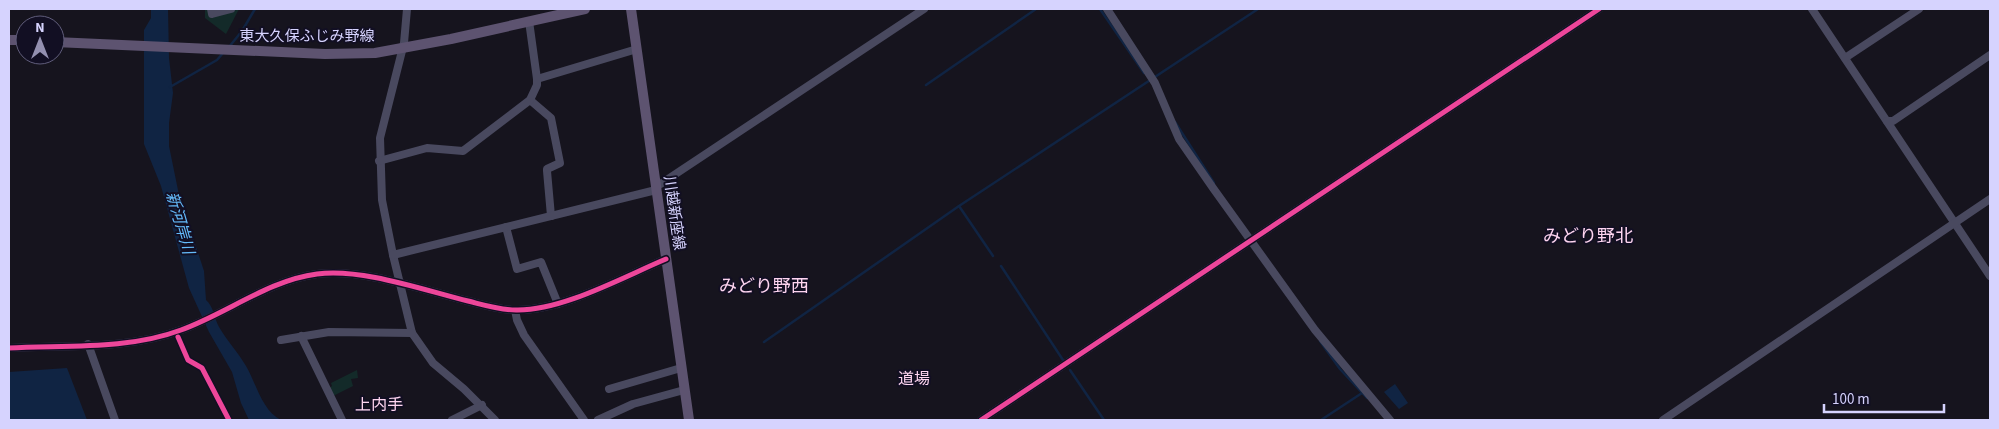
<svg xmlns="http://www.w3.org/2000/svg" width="1999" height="429" font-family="'Source Sans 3','Noto Sans JP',sans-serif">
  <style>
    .green { fill: #132a29 }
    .water { fill: #102443 }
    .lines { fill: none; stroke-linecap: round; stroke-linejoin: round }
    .stream { stroke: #102443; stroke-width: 2.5 }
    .minor { stroke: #49495f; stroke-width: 8 }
    .major { stroke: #5d5370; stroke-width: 10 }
    .cycleway-casing { stroke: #120f23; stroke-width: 8 }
    .cycleway { stroke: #ed469a; stroke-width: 5 }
    .labels { text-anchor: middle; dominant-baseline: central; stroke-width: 4; stroke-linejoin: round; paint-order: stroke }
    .street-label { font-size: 15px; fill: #d6d3fe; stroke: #120f23 }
    .water-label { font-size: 16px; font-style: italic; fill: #64bafa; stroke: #120f23 }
    .neighbourhood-label { font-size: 16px; fill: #fed5f0; stroke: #120f23 }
    .quarter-label { font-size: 18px; fill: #fed5f0; stroke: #120f23 }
  </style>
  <rect width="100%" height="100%" fill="#16141e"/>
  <g class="green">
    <polygon points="205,9 239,9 226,34 205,18"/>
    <polygon points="357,370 358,378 351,379 353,386 333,396 329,388 332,386 331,383"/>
  </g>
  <g class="water">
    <path d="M151,9H168L169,58L173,93L169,123V146L179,195L204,271L206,300C214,307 214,318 219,327C227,341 238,352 246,366C256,383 262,411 281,420H249L241,403L232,372L209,332L189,288L161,186L144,144V30L151,18Z"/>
    <polygon points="67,368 87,420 9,420 9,372"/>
    <polygon points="1395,384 1408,403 1399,409 1384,392"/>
  </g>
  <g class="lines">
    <g class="stream">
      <polyline points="1100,9 1144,73"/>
      <polyline points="229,47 242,31 255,9"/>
      <polyline points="926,85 1036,9"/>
      <polyline points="170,87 217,60 223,53"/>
      <polyline points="1175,122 1214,183"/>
      <polyline points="959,206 993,256"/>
      <polyline points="1001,266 1063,360"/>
      <polyline points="1320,341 1340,369 1367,398"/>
      <polyline points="764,342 959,206 1258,9"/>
      <polyline points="1070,370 1104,420"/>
      <polyline points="1321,420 1362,393"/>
    </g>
    <g class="minor">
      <polyline points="211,9 212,14 231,9"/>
      <polyline points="407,9 404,43 380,138 382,200 393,255 412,333 433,363 464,389 495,420"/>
      <polyline points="1107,9 1155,83 1179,139 1213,188 1315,330 1390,420"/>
      <polyline points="1812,9 1990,276"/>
      <polyline points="1845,58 1919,9"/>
      <polyline points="537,79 637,49"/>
      <polyline points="530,100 551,118 560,163 547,169 547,171 551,216"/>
      <polyline points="1887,121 1893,121 1990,55"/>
      <polyline points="379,161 427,148 463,151 530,100 537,85 537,79 529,21"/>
      <polyline points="656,187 924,9"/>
      <polyline points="506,227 517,269 541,262 558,304"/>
      <polyline points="393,255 656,190"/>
      <polyline points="515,310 517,320 524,335 584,420"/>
      <polyline points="301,336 342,420"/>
      <polyline points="281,340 329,332 412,333"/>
      <polyline points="88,344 115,420"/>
      <path d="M9,348C65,345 128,350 181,330C226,314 269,280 317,274C362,268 423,290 468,301C484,305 500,310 516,310C562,311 623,277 666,259"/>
      <polyline points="609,389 681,368"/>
      <polyline points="452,420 482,405"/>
      <polyline points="598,420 633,404 684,390"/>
      <polyline points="981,420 1599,9"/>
      <polyline points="1663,420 1990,199"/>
    </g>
    <g class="major">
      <polyline points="631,9 689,420"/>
      <polyline points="9,40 25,40"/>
      <polyline points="55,42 325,54 375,53 451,39 585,9"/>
    </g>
    <defs>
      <g id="cycleway">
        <polyline points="178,337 188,360 202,368 229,420"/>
        <path d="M9,348C65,345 128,350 181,330C226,314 269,280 317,274C362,268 423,290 468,301C484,305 500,310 516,310C562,311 623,277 666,259"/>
        <polyline points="981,420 1599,9"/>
      </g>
    </defs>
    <use href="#cycleway" class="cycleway-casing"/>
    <use href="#cycleway" class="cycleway"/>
  </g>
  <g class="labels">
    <g class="street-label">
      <text x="307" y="36">東大久保ふじみ野線</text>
      <text transform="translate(674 213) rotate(82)">川越新座線</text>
    </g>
    <g class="water-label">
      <text transform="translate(180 223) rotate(74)">新河岸川</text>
    </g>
    <g class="neighbourhood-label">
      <text x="914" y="379">道場</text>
      <text x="379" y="405">上内手</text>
    </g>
    <g class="quarter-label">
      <text x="1588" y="236">みどり野北</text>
      <text x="764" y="286">みどり野西</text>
    </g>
  </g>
  <rect width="1999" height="429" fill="none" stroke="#d6d3fe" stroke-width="20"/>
  <g transform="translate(40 40)"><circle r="24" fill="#120f23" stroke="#605d7b"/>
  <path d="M0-4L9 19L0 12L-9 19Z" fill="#9390b0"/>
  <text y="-8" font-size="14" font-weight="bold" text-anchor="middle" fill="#d6d3fe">N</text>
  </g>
  <path d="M1824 404v8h120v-8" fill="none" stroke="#d6d3fe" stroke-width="2.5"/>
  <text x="1832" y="404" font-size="15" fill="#d6d3fe" stroke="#120f23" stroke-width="4" paint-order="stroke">100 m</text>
</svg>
